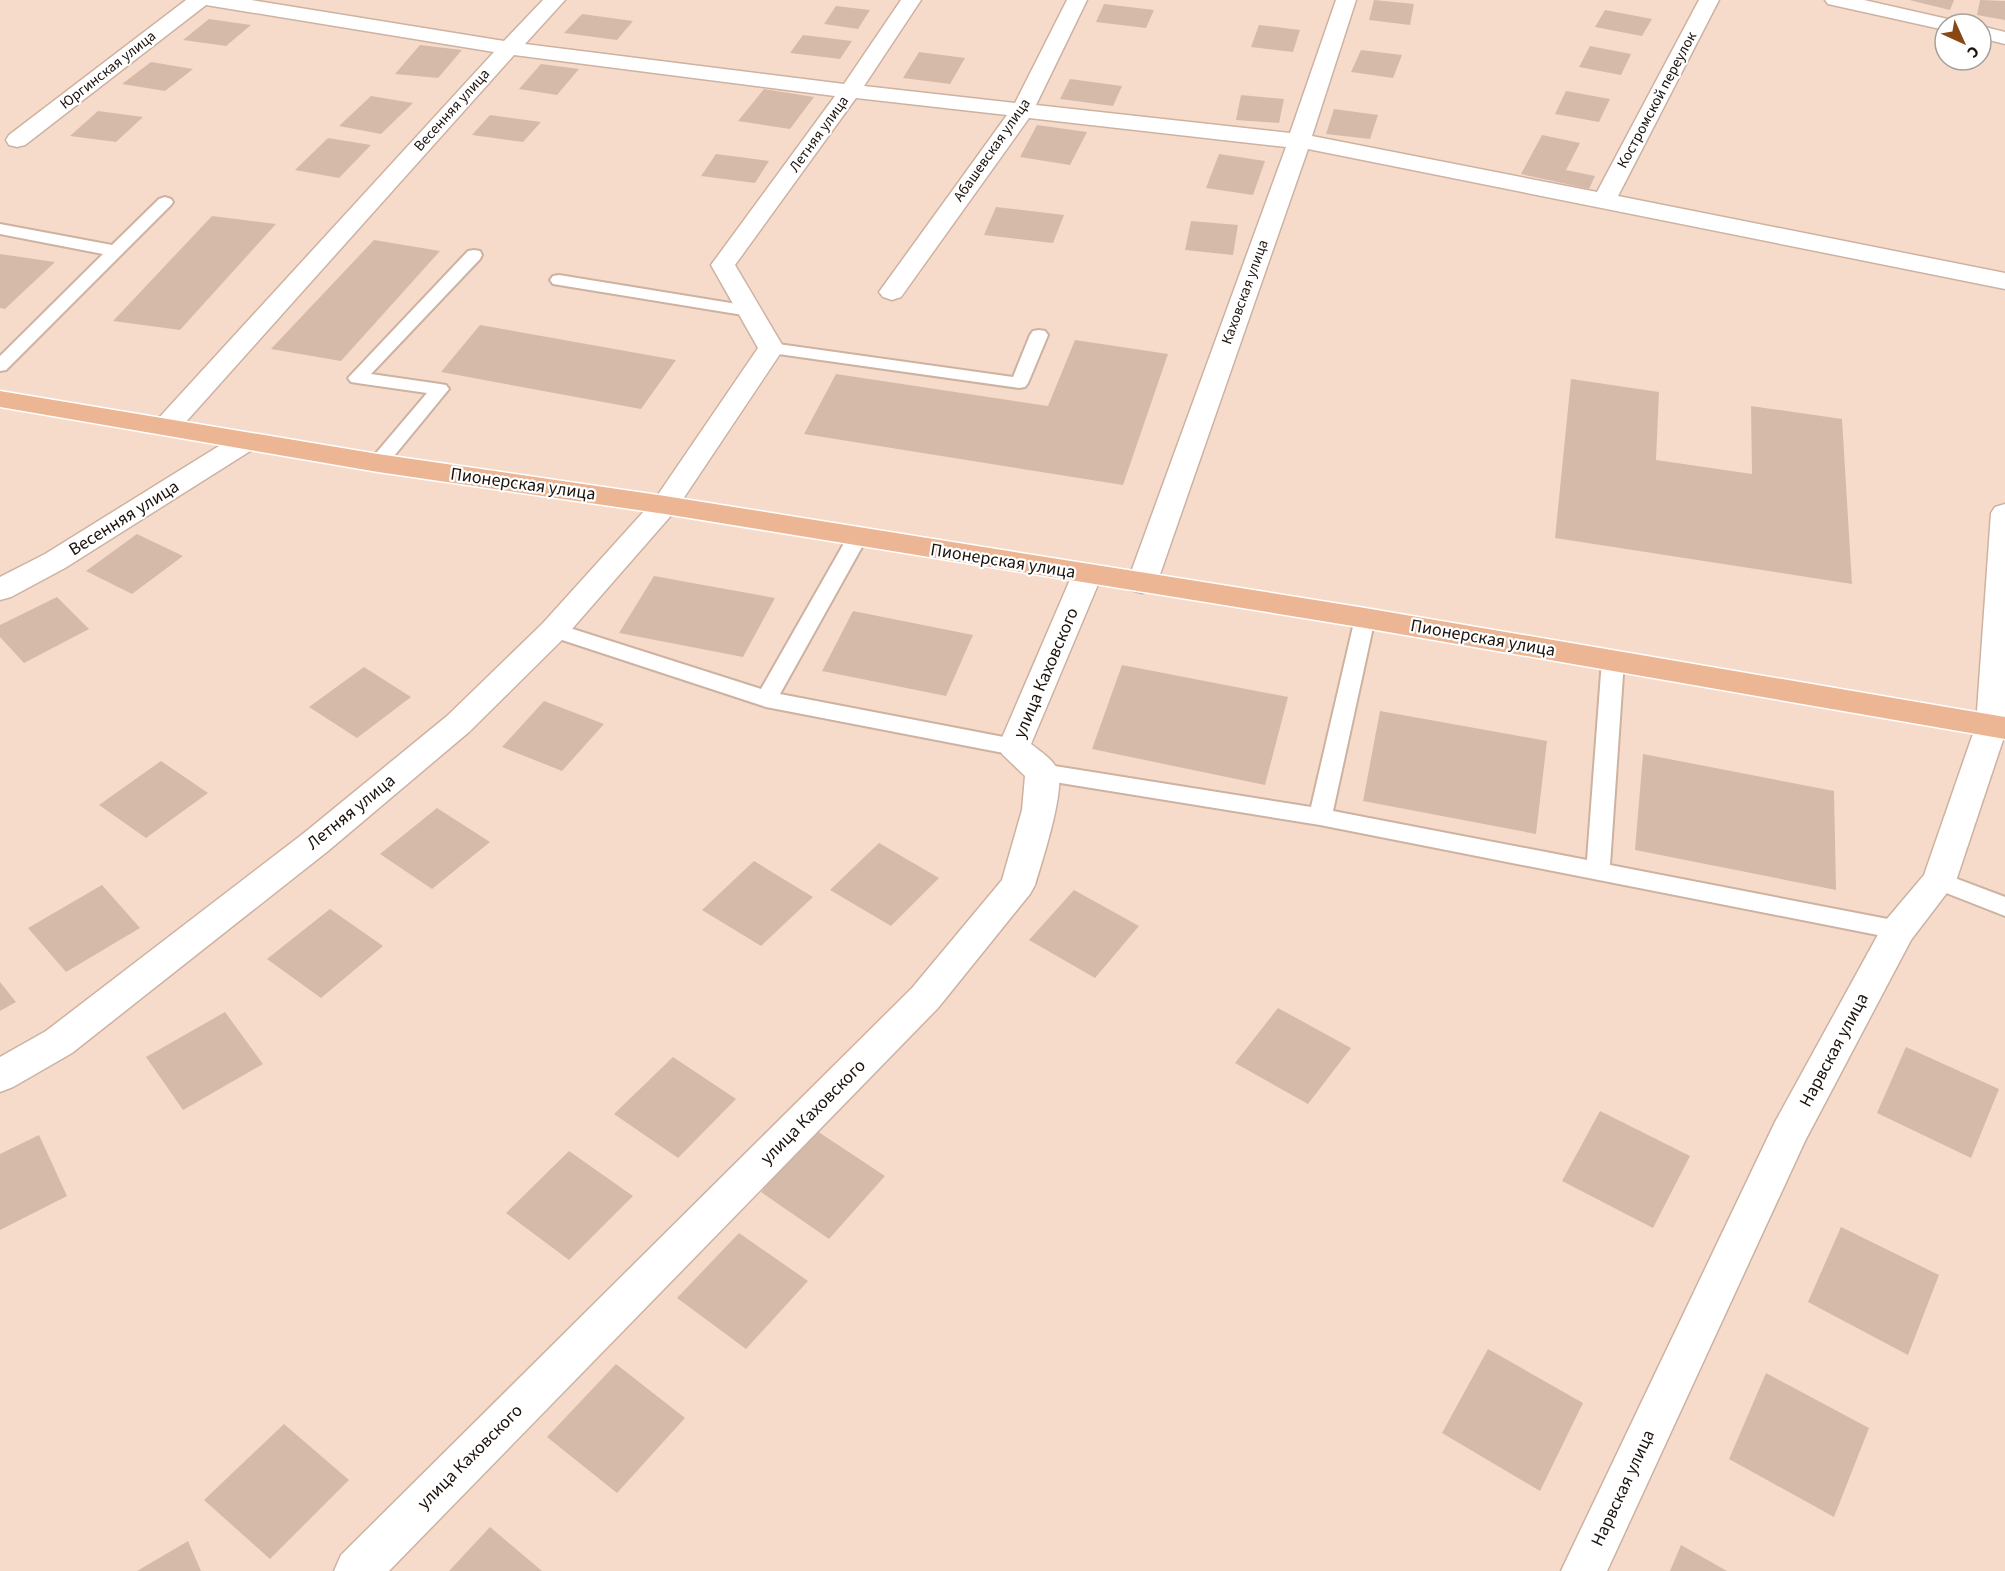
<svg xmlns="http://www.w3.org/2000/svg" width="2005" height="1571" font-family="'Source Sans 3',sans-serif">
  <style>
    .building { fill: #d5baaa }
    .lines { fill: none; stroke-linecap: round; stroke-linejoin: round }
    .service-casing { stroke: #cdb2a2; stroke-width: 4 }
    .minor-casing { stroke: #cdb2a2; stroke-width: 3 }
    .primary-casing { stroke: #fff; stroke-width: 3 }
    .service { fill: #fff; fill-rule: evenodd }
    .minor { fill: #fff; fill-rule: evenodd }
    .primary { fill: #ecb695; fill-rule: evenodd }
    .labels { text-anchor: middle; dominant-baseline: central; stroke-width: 4.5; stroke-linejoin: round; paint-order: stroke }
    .far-street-label { font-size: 15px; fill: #1c130d; stroke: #fff }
    .street-label { font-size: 18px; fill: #1c130d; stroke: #fff }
  </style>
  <rect width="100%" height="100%" fill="#f7dbca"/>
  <g class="building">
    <polygon points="1374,0 1414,4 1410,25 1369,20"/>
    <polygon points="1909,0 1954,0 1950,10"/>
    <polygon points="1980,0 2005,1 2005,20 1977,15"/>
    <polygon points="1104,4 1154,10 1146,28 1096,22"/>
    <polygon points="836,6 870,10 858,29 824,24"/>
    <polygon points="1605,10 1652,19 1642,36 1595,27"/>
    <polygon points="582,14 633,21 617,40 564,33"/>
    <polygon points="209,19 251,25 226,46 183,40"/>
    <polygon points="1259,25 1300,30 1293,52 1251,47"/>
    <polygon points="803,35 852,41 840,59 790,53"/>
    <polygon points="420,45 462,50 438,78 395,74"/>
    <polygon points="1590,46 1631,54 1621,75 1579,67"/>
    <polygon points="1361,50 1402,55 1393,78 1351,72"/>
    <polygon points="919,52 965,58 950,84 903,78"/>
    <polygon points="151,62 193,69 165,91 122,84"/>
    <polygon points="541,64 579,69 557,95 519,89"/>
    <polygon points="1070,79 1122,86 1113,106 1060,99"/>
    <polygon points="764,89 814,97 790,129 738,121"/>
    <polygon points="1566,91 1610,99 1599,122 1555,114"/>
    <polygon points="1241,95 1284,99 1279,123 1236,120"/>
    <polygon points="371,96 413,103 381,134 339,126"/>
    <polygon points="1334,109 1378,115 1370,139 1326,134"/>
    <polygon points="98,111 143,117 116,142 70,136"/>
    <polygon points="490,115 541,122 523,142 472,135"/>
    <polygon points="1037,125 1087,132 1070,165 1020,157"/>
    <polygon points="1542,135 1580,143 1566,170 1595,176 1589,189 1521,174"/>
    <polygon points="328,138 371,145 339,178 295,170"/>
    <polygon points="716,154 769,161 755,183 701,176"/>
    <polygon points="1219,154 1265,161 1253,195 1206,188"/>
    <polygon points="996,207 1064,215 1053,243 984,235"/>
    <polygon points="212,216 276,224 180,330 113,321"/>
    <polygon points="1191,221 1238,225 1233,255 1185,250"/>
    <polygon points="374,240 440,251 341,361 271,349"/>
    <polygon points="0,254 55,262 5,309 0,308"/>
    <polygon points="480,325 676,360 641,409 441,372"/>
    <polygon points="1075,340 1168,354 1123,485 804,434 836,374 1048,406"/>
    <polygon points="1571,379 1659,392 1656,460 1752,474 1751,406 1842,419 1852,584 1555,538"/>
    <polygon points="137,534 183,556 132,594 86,571"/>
    <polygon points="654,576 775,598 743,657 619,633"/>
    <polygon points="57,597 89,629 24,663 0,637 0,625"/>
    <polygon points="853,611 973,635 946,696 822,671"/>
    <polygon points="1122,665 1288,697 1265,785 1092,749"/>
    <polygon points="364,667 411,697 357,738 309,707"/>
    <polygon points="544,701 604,724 562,771 502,747"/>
    <polygon points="1380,711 1547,741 1536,834 1363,801"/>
    <polygon points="1643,754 1834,791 1836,890 1635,850"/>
    <polygon points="161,761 208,793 146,838 99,805"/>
    <polygon points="437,808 490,842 432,889 380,854"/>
    <polygon points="879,843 939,878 891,926 830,890"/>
    <polygon points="754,861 813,897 761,946 702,910"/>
    <polygon points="102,885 140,928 66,972 28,928"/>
    <polygon points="1074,890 1139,926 1095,978 1029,940"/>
    <polygon points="330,909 383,946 321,998 267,959"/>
    <polygon points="0,982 16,1002 0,1011"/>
    <polygon points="1278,1008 1351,1048 1308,1104 1235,1063"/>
    <polygon points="225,1012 263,1064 183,1110 146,1057"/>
    <polygon points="1906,1047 1999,1089 1971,1158 1877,1113"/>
    <polygon points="673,1057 736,1099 678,1158 614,1114"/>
    <polygon points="1600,1111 1690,1156 1653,1228 1562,1181"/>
    <polygon points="817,1131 885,1176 829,1239 761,1192"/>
    <polygon points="39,1135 67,1196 0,1230 0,1154"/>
    <polygon points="569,1151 633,1196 569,1260 506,1213"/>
    <polygon points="1841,1227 1939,1275 1908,1355 1808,1302"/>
    <polygon points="739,1233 808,1281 746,1349 677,1298"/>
    <polygon points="1488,1349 1583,1403 1540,1491 1442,1433"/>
    <polygon points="616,1364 685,1418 617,1493 547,1437"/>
    <polygon points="1766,1373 1869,1428 1834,1517 1729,1459"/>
    <polygon points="284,1424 349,1480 270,1559 204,1500"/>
    <polygon points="490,1527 542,1571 449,1571"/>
    <polygon points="188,1541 201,1571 137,1571"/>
    <polygon points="1681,1545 1727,1571 1670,1571"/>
  </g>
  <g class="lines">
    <defs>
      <g id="service">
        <polygon points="165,197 171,199 173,202 171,205 6,370 0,371 0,356 103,254 0,234 0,224 112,245 159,199"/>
        <polygon points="474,250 480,251 482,255 480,259 371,374 440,384 446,385 449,389 385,467 371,467 368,463 371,459 427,393 357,383 351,382 348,378 468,251"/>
        <polygon points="559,275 749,306 755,307 758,311 755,315 749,316 553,284 550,280 553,276"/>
        <polygon points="1039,330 1045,331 1048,335 1028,383 1025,387 1019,388 771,353 765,352 762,348 765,344 771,343 1013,377 1030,335 1033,331"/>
        <polygon points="857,532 864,533 867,538 780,694 1014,739 1022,741 1025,747 1022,753 1014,755 766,707 547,635 544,630 547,625 554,623 761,689 847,538 850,533"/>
        <polygon points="1365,611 1372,613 1375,618 1333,811 1587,860 1602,660 1606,655 1613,653 1620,655 1624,660 1610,865 1898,921 1907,923 1910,930 1907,937 1898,939 1320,825 1042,780 1034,778 1031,772 1034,766 1042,764 1311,807 1355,618 1358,613"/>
        <polygon points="1939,872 2005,897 2005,916 1931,887 1927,881 1931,875"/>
      </g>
      <g id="minor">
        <polygon points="186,0 251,0 504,41 543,0 565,0 525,44 844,84 901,0 921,0 864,86 1015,103 1067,0 1087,0 1036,105 1290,133 1336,0 1356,0 1312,136 1597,192 1699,0 1719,0 1618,196 2005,273 2005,289 1308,149 1157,583 1153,590 1142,593 1131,590 1127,583 1286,147 1029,118 901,297 892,300 883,297 879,292 1007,115 856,98 735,265 784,348 675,511 565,637 469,732 328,851 72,1053 13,1087 0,1092 0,1057 46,1031 304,833 447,716 543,623 655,499 758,348 711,265 835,96 514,55 176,433 166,435 156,433 152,427 156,421 494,52 206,5 25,145 17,147 9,145 6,140 9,135"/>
        <polygon points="1825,0 1864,0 1952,20 1956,24 1945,24 1945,30 1828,4"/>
        <polygon points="1981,26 2005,32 2005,44 1981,38"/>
        <polygon points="245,434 255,436 259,442 255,448 65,568 11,597 0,600 0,577 45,554 235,436"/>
        <polygon points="2005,504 2005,734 1956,881 1911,940 1805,1141 1607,1571 1561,1571 1775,1122 1886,920 1924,875 1976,725 1991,513 1995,507"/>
        <path d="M1087,565L1098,568L1102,575L1031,744C1040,751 1054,760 1058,771C1065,791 1042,862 1035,885L1030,894L938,1008L389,1571H334L341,1555L912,988L1002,880L1022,810L1025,776L1003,755L998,747L1072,575L1076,568Z"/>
      </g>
      <polygon id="primary" points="0,391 378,454 665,496 1365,608 2005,717 2005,739 1365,628 665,514 378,472 0,407"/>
    </defs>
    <use href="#service" class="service-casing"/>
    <use href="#minor" class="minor-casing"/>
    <use href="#primary" class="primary-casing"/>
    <use href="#service" class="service"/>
    <use href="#minor" class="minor"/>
    <use href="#primary" class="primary"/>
  </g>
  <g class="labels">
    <g class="far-street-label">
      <text transform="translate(108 70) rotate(-38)">Юргинская улица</text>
      <text transform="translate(1657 100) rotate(-62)">Костромской переулок</text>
      <text transform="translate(452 110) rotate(-48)">Весенняя улица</text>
      <text transform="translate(819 134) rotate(-54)">Летняя улица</text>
      <text transform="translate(992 150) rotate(-55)">Абашевская улица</text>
      <text transform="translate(1245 292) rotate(-70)">Каховская улица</text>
    </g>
    <g class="street-label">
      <text transform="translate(523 484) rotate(8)">Пионерская улица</text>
      <text transform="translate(124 518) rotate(-32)">Весенняя улица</text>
      <text transform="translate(1003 561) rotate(9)">Пионерская улица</text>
      <text transform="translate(1483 638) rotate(10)">Пионерская улица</text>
      <text transform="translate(1046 673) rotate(-67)">улица Каховского</text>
      <text transform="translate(351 812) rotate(-39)">Летняя улица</text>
      <text transform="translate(1834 1050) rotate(-62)">Нарвская улица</text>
      <text transform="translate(813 1112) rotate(-45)">улица Каховского</text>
      <text transform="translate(470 1457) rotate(-45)">улица Каховского</text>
      <text transform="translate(1623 1488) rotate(-65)">Нарвская улица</text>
    </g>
  </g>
  <g transform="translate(1963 42) rotate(135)"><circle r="28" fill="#ffffff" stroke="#a4a19e" stroke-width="1.5"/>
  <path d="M0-4.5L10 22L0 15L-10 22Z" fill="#894813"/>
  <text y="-9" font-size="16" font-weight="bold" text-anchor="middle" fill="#1c130d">С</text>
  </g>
</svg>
